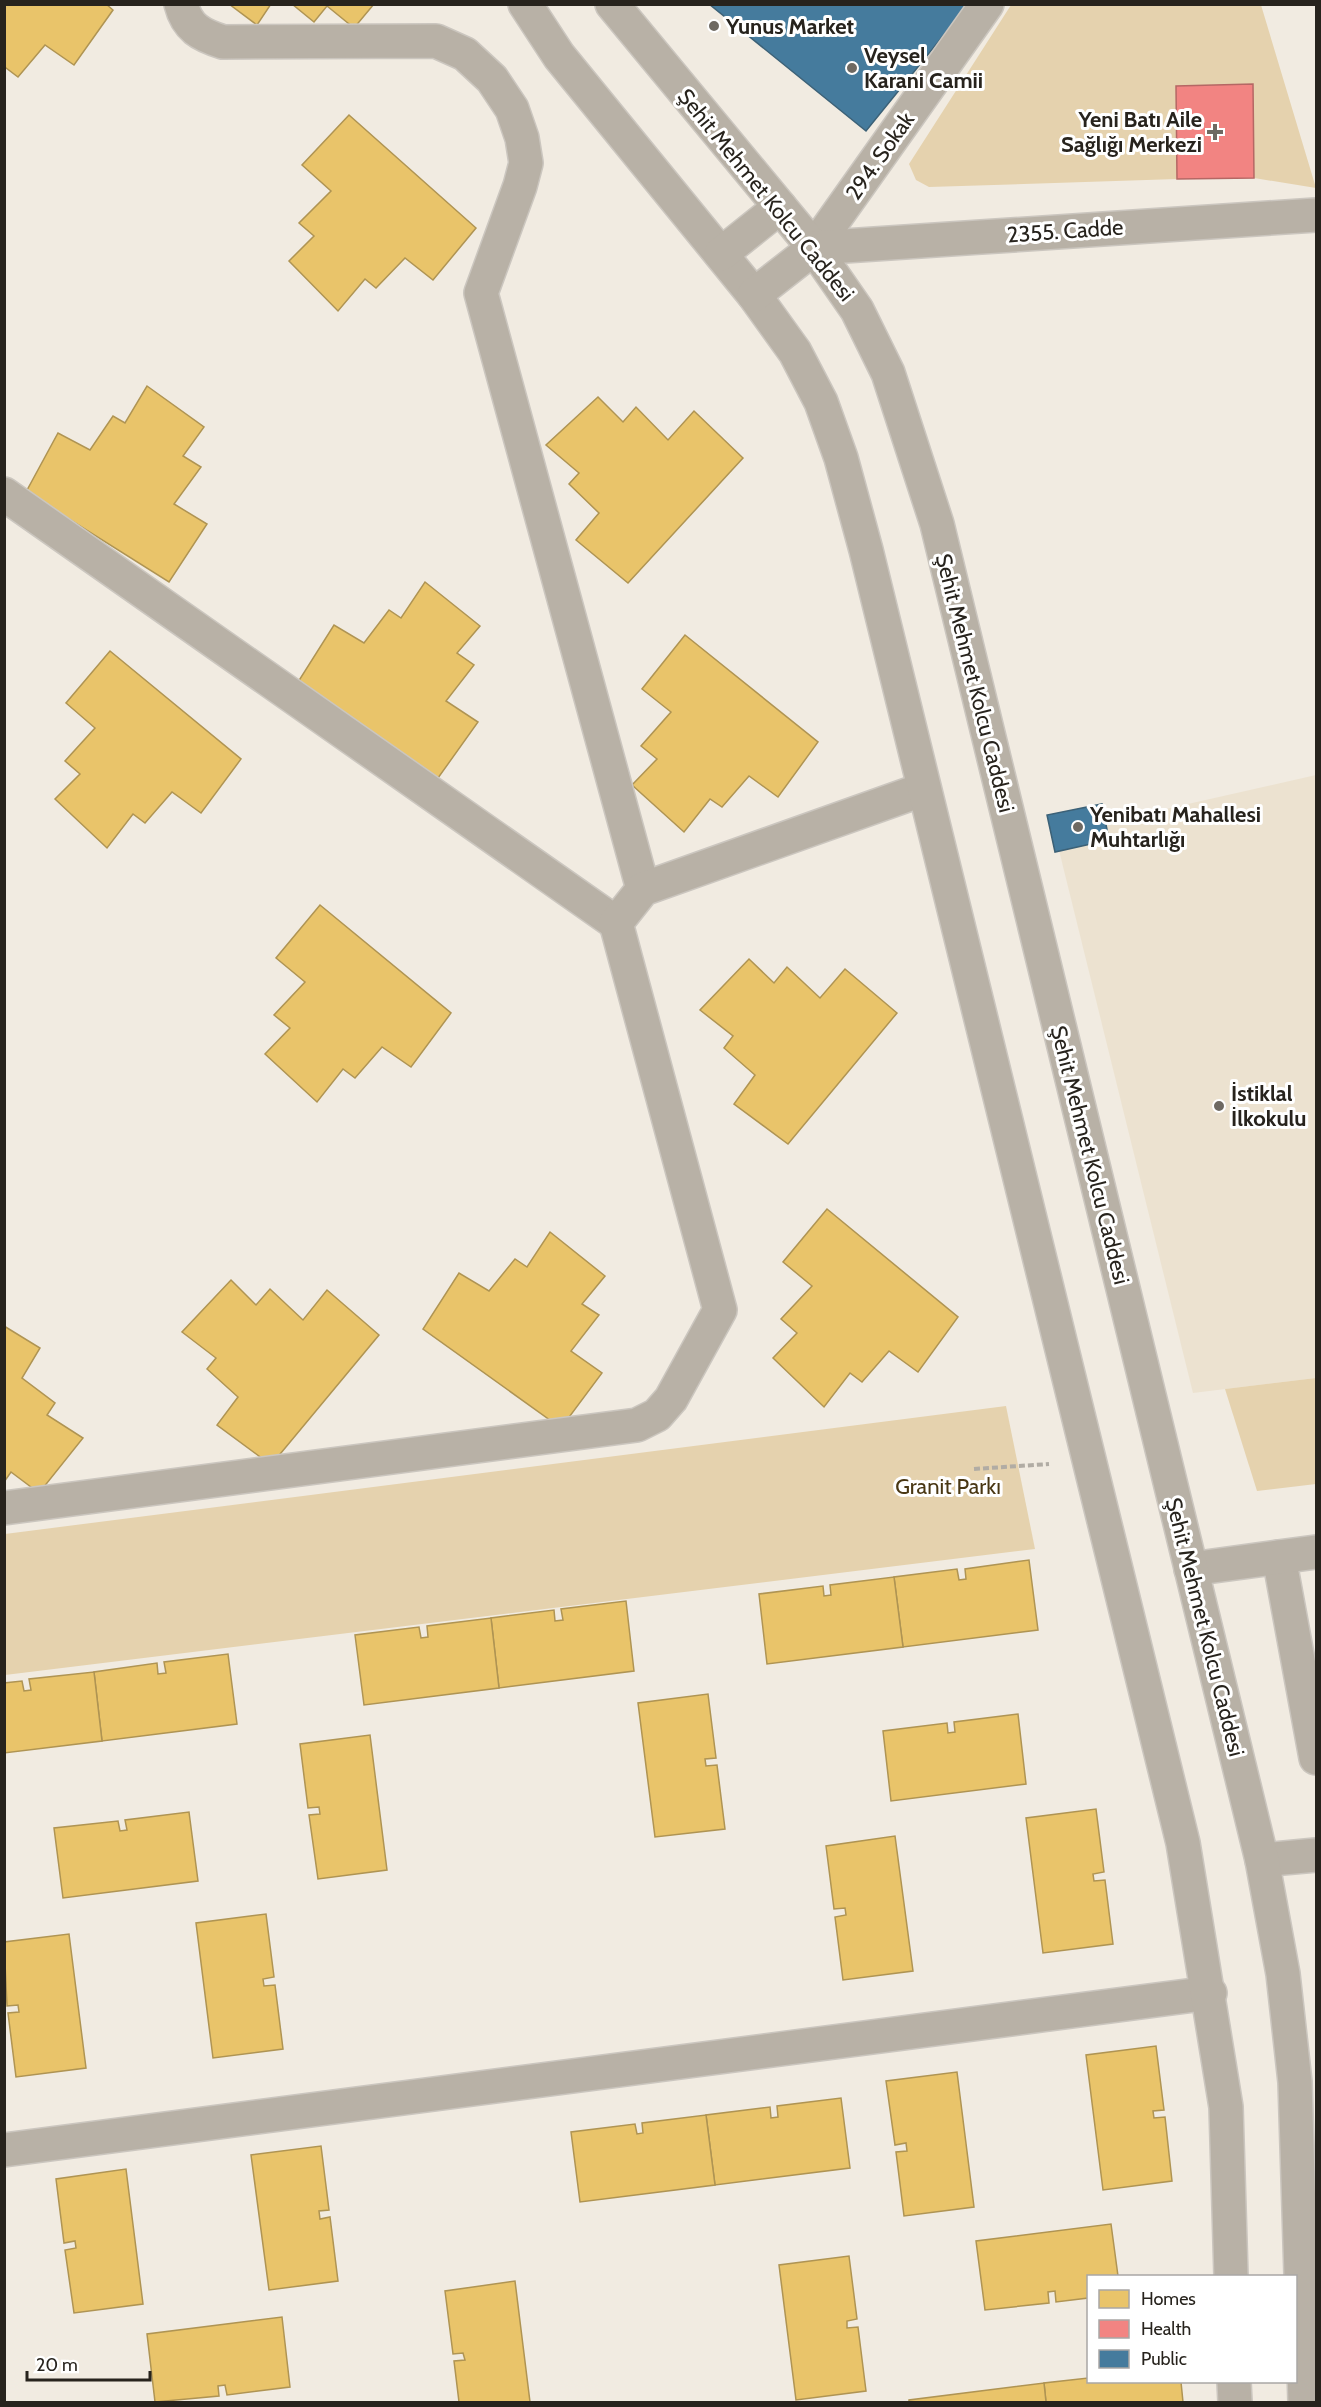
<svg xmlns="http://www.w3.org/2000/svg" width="1321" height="2407" font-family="Cabin,sans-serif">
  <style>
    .built { fill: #ece2d0 }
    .green { fill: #e5d2ae }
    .homes { fill: #e9c46a; stroke: #af9453; stroke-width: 1.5 }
    .health { fill: #f28482; stroke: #b56764; stroke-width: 1.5 }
    .public { fill: #457b9d; stroke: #3c6177; stroke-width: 1.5 }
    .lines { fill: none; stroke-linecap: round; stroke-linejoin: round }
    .minor-casing { stroke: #cbc6bf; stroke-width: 36 }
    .tertiary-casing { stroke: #cbc6bf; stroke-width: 36 }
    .path { stroke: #b1aca4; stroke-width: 4; stroke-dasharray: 6 3; stroke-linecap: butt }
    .minor { stroke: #b8b1a6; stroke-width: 33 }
    .tertiary { stroke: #b8b1a6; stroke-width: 33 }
    .poi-dot { fill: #6e6962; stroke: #fff; stroke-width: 2 }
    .labels { text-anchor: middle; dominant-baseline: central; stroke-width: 6; stroke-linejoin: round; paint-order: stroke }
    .poi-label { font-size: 22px; font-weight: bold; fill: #27231d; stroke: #fff; text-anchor: start }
    .street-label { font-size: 22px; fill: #27231d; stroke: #fff }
    .park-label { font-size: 22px; fill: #493713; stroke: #fff }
  </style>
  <rect width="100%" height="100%" fill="#f1ebe1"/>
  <polygon class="built" points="1316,775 1316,1378 1193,1393 1055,834"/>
  <g class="green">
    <polygon points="1011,5 1261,5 1316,188 1254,178 1253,84 1176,86 1177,179 929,187 916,180 909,164"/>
    <polygon points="1316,1378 1316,1484 1257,1491 1225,1389"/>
    <polygon points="1006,1406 1035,1549 5,1675 5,1534"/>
  </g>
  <g class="homes">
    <polygon points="4,4 106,4 113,10 74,65 45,45 18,77 6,68 4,70"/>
    <polygon points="229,4 271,4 257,25"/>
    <polygon points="292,4 374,4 354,28 327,6 314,22"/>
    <polygon points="349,115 476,228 433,280 405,258 376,288 365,279 338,311 289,261 314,236 299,223 331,191 302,165"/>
    <polygon points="147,386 204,427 183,456 201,467 174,504 207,524 169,582 26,492 58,433 90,450 113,416 125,423"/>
    <polygon points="598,397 623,422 636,407 668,440 694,411 743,458 628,583 576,540 599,513 569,484 579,473 546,445"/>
    <polygon points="425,582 480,626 457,653 474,665 446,701 478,722 438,778 298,682 334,625 364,643 389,610 401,618"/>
    <polygon points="685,635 818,742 778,797 749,776 722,807 710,799 684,832 632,785 657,759 641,746 671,712 642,689"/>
    <polygon points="110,651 241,759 201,813 172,792 145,823 133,814 107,848 55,799 80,774 65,761 95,728 66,703"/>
    <polygon points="320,905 451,1013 411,1067 382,1047 355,1078 343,1069 317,1102 265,1054 290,1028 274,1015 305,982 276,958"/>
    <polygon points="749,959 774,983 787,967 820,998 845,969 897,1013 788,1144 734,1104 755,1075 724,1048 733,1036 700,1010"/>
    <polygon points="827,1209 958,1317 918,1372 889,1351 862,1382 850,1373 824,1407 773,1358 797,1333 781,1319 812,1286 783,1262"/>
    <polygon points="550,1232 605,1276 582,1304 599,1315 571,1351 602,1373 561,1428 423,1329 459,1273 489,1291 515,1259 527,1267"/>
    <polygon points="231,1280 256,1305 270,1289 303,1320 327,1290 379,1335 271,1465 217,1425 238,1397 207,1369 216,1358 182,1332"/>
    <polygon points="4,1326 40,1348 22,1378 55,1403 47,1415 83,1438 39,1493 11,1472 4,1482"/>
    <polygon points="1029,1560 1038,1630 903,1647 894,1577 957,1569 959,1580 966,1579 965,1569"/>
    <polygon points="894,1577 903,1647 767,1664 759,1594 823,1586 824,1596 831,1595 830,1585"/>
    <polygon points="626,1601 634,1671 499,1688 491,1618 554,1610 555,1621 563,1620 561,1609"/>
    <polygon points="491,1618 499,1688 364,1705 355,1635 419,1627 421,1638 428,1637 427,1626"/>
    <polygon points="228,1654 237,1724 102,1741 94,1672 157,1663 158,1674 166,1673 164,1662"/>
    <polygon points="94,1672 102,1741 4,1753 4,1683 22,1681 24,1691 31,1690 29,1679"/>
    <polygon points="708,1694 716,1758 705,1759 706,1766 717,1765 725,1829 655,1837 638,1703"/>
    <polygon points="1018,1714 1026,1784 891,1801 883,1731 947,1723 948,1733 955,1732 954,1722"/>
    <polygon points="370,1735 387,1870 318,1879 309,1815 320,1814 319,1807 308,1808 300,1744"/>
    <polygon points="1096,1809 1104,1872 1093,1874 1094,1881 1105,1880 1113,1944 1043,1953 1026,1818"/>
    <polygon points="189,1812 198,1881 63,1898 54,1828 118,1821 120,1831 127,1830 125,1820"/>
    <polygon points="895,1836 913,1971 843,1980 835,1917 846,1915 845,1908 834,1909 826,1846"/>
    <polygon points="266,1914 274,1977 263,1979 264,1986 275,1985 283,2049 213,2058 196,1923"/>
    <polygon points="69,1934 86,2068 16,2077 8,2013 19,2012 18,2005 7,2006 4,1942"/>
    <polygon points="1156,2046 1164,2110 1153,2111 1154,2118 1165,2117 1172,2181 1103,2190 1086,2055"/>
    <polygon points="957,2072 974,2207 904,2216 896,2152 907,2151 906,2143 895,2145 886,2081"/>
    <polygon points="841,2098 850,2168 715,2185 706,2115 770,2107 771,2118 778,2117 777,2106"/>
    <polygon points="706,2115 715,2185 580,2202 571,2132 635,2124 637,2134 643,2133 642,2123"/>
    <polygon points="321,2146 329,2210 319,2211 320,2219 330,2217 338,2281 269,2290 251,2155"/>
    <polygon points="126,2169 143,2304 74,2313 65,2250 76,2248 75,2241 64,2243 56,2179"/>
    <polygon points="1111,2224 1118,2276 1088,2276 1088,2298 1056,2302 1055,2291 1048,2292 1049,2303 985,2310 976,2241"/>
    <polygon points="849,2256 857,2319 847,2321 847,2328 858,2327 866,2391 796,2400 779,2265"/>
    <polygon points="515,2281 530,2402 459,2402 454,2361 465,2360 463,2353 453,2354 445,2291"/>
    <polygon points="282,2317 290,2387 227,2395 225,2385 218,2386 219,2396 155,2402 147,2334"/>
    <polygon points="1088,2378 1088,2382 1181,2382 1183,2402 1046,2402 1044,2383"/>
    <polygon points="1044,2383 1046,2402 909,2402 909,2400"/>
  </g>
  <polygon class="health" points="1253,84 1254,178 1177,179 1176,86"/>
  <g class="public">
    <polygon points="709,4 969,4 866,131"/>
    <polygon points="1102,804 1109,840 1055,852 1047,815"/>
  </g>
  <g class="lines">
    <defs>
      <g id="minor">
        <path d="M181,4C187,28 201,35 223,42L436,41L465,54L492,79L512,109L522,138L526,163L520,186L481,293L643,889"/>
        <polyline points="814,248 987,4"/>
        <polyline points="4,494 616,923"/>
        <polyline points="4,1508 637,1425 657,1415 671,1399 720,1310 616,923 643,889 924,789"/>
        <polyline points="1279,1557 1316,1758"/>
        <polyline points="1191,1569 1316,1552"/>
        <polyline points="1262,1860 1316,1855"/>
        <polyline points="4,2150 1210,1993"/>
      </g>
      <g id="tertiary">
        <polyline points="525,4 559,56 754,295 795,352 821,402 841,458 866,550 1183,1843 1226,2107 1231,2276"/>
        <polyline points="612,4 814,248 857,310 888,373 937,524 1262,1860 1283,1974 1295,2082 1305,2402"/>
        <polyline points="721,254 780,207"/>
        <polyline points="754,295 814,248 1316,215"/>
        <polyline points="1234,2382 1235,2402"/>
      </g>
    </defs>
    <use href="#minor" class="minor-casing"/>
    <use href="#tertiary" class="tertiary-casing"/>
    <polyline class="path" points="974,1469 1049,1464"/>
    <use href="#minor" class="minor"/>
    <use href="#tertiary" class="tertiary"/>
  </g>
  <g class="poi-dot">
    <circle cx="714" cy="26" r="6"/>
    <circle cx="852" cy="68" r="6"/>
    <path d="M1212 123h6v6h6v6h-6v6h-6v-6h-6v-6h6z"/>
    <circle cx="1078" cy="827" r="6"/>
    <circle cx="1219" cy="1106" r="6"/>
  </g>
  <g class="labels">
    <g class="poi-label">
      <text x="726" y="26">Yunus Market</text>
      <text x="864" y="55">Veysel<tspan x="864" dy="25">Karani Camii</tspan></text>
      <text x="1202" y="119" text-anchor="end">Yeni Batı Aile<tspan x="1202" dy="25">Sağlığı Merkezi</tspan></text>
      <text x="1090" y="814">Yenibatı Mahallesi<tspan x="1090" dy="25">Muhtarlığı</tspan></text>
      <text x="1231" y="1093">İstiklal<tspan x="1231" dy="25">İlkokulu</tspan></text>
    </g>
    <g class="street-label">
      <text transform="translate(880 156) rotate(-55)">294. Sokak</text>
      <text transform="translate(766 195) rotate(51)">Şehit Mehmet Kolcu Caddesi</text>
      <text transform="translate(1065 231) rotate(-4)">2355. Cadde</text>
      <text transform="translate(975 683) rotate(76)">Şehit Mehmet Kolcu Caddesi</text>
      <text transform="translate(1090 1155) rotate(76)">Şehit Mehmet Kolcu Caddesi</text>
      <text transform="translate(1205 1627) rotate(76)">Şehit Mehmet Kolcu Caddesi</text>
    </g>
    <g class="park-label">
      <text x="948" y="1486">Granit Parkı</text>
    </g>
  </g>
  <rect width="1321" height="2407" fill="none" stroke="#27231d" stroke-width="12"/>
  <rect x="1087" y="2275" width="210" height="108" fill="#ffffff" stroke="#a9a7a5" stroke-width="1.5"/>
  <rect x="1099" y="2290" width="30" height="18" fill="#e9c46a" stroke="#a9a7a5" stroke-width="1.5"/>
  <text x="1141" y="2305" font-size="18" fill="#27231d">Homes</text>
  <rect x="1099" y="2320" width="30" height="18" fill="#f28482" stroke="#a9a7a5" stroke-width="1.5"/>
  <text x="1141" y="2335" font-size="18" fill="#27231d">Health</text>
  <rect x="1099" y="2350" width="30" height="18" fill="#457b9d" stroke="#a9a7a5" stroke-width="1.5"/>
  <text x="1141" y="2365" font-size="18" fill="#27231d">Public</text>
  <path d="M27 2371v9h123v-9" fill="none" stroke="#27231d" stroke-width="3"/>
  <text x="36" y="2371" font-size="18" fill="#27231d" stroke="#ffffff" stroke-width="4.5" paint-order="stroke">20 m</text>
</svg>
